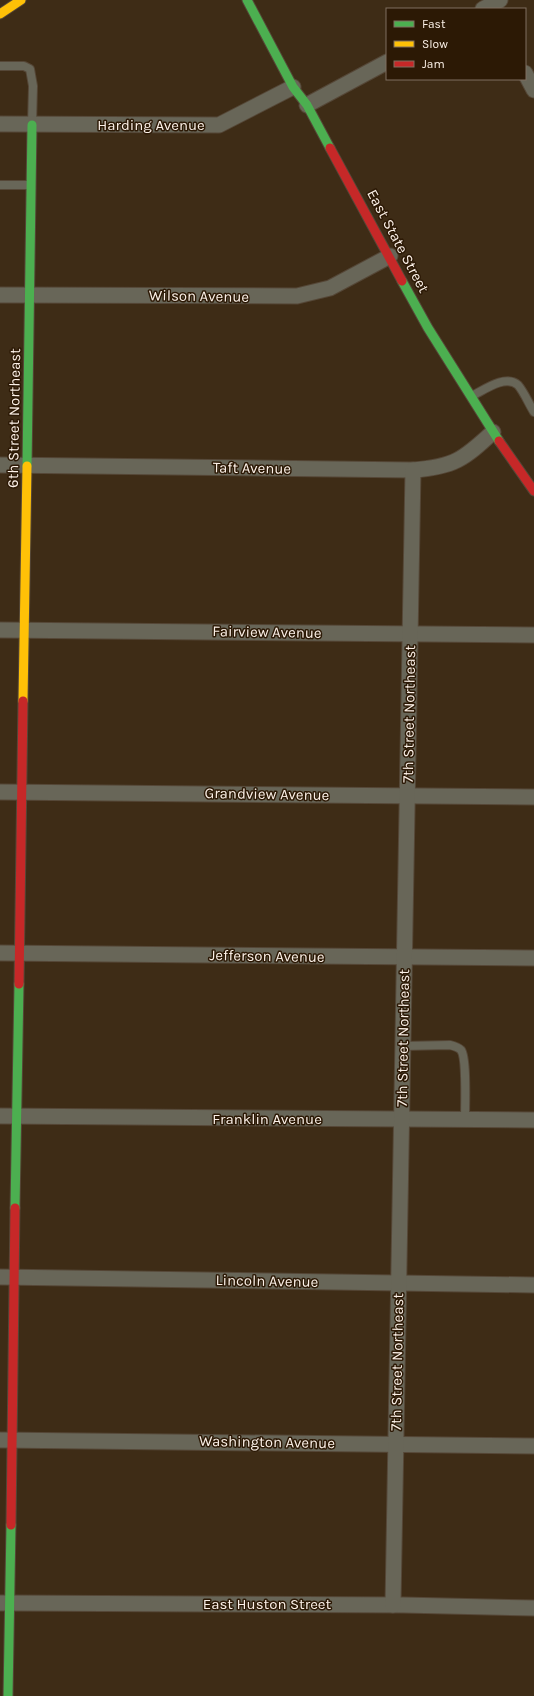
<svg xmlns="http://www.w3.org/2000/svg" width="534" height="1696" font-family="Karla,sans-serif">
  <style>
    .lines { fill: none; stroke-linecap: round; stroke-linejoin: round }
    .lane-casing { stroke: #554737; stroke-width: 10 }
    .street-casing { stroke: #554737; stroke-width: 17 }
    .fast-casing { stroke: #554737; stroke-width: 11 }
    .slow-casing { stroke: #554737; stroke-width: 11 }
    .jam-casing { stroke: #554737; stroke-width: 11 }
    .lane { stroke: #686658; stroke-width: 8 }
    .street { stroke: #686658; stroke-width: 15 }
    .fast { stroke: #4caf50; stroke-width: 9 }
    .slow { stroke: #ffc107; stroke-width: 9 }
    .jam { stroke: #c62828; stroke-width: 9 }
    .labels { text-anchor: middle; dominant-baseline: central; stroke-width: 3; stroke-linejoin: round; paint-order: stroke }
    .street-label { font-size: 15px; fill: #fcf1e8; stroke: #2c1905 }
  </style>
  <rect width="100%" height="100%" fill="#3e2c16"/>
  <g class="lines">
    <defs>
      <g id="lane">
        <polyline points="0,66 24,66 30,69 33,86 32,125"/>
        <polyline points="0,185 31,185"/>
        <path d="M472,396C484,390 505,374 518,385C524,392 529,404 534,412"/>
        <path d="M403,1046L450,1045C454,1046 458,1047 461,1050C467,1058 465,1108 465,1120"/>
      </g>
      <g id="street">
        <polyline points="483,9 500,0"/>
        <polyline points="525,73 534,90"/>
        <polyline points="307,105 387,62"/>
        <polyline points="0,124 219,125 293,87"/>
        <polyline points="0,295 297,296 330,288 390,256"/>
        <path d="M0,465L413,470C454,467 464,459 493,432"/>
        <polyline points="0,630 534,635"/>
        <polyline points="0,792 534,797"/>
        <polyline points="0,953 534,958"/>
        <polyline points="0,1116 534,1120"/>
        <polyline points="0,1277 534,1285"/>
        <polyline points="0,1440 534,1446"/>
        <polyline points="1,1603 403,1605 534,1608"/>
        <polyline points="393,1605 413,470"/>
      </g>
      <g id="fast">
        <polyline points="247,0 293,87 307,105 330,148"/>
        <polyline points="402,281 428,328 499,441"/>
        <polyline points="27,466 32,125"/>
        <polyline points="15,1208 19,984"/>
        <polyline points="8,1696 11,1525"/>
      </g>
      <g id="slow">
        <polyline points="0,14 21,0"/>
        <polyline points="23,701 27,466"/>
      </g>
      <g id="jam">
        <polyline points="330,148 402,281"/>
        <polyline points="499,441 534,491"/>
        <polyline points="19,984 23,701"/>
        <polyline points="11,1525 15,1208"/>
      </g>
    </defs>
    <use href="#lane" class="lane-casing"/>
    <use href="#street" class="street-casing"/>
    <use href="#fast" class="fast-casing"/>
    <use href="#slow" class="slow-casing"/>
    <use href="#jam" class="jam-casing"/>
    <use href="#lane" class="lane"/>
    <use href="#street" class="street"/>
    <use href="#fast" class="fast"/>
    <use href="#slow" class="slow"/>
    <use href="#jam" class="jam"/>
  </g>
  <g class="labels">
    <g class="street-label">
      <text x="151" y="125">Harding Avenue</text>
      <text transform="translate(398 241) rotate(62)">East State Street</text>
      <text transform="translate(199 296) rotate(1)">Wilson Avenue</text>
      <text transform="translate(14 418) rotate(-89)">6th Street Northeast</text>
      <text transform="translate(252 468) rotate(1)">Taft Avenue</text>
      <text transform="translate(267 632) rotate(1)">Fairview Avenue</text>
      <text transform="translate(409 714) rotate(-89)">7th Street Northeast</text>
      <text transform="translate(267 794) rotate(1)">Grandview Avenue</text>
      <text transform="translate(267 956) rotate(1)">Jefferson Avenue</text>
      <text transform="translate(403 1038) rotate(-89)">7th Street Northeast</text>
      <text x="267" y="1119">Franklin Avenue</text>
      <text transform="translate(267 1281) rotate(1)">Lincoln Avenue</text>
      <text transform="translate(397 1362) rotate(-89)">7th Street Northeast</text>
      <text transform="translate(267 1442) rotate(1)">Washington Avenue</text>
      <text x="267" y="1604">East Huston Street</text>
    </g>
  </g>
  <rect x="386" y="8" width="140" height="72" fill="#2c1905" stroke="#7f6f60"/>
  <rect x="394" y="21" width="20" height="6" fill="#4caf50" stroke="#7f6f60"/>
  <text x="422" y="28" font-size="12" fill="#fcf1e8">Fast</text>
  <rect x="394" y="41" width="20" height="6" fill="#ffc107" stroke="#7f6f60"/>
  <text x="422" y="48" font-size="12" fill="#fcf1e8">Slow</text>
  <rect x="394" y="61" width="20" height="6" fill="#c62828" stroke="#7f6f60"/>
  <text x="422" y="68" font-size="12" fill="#fcf1e8">Jam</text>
</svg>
